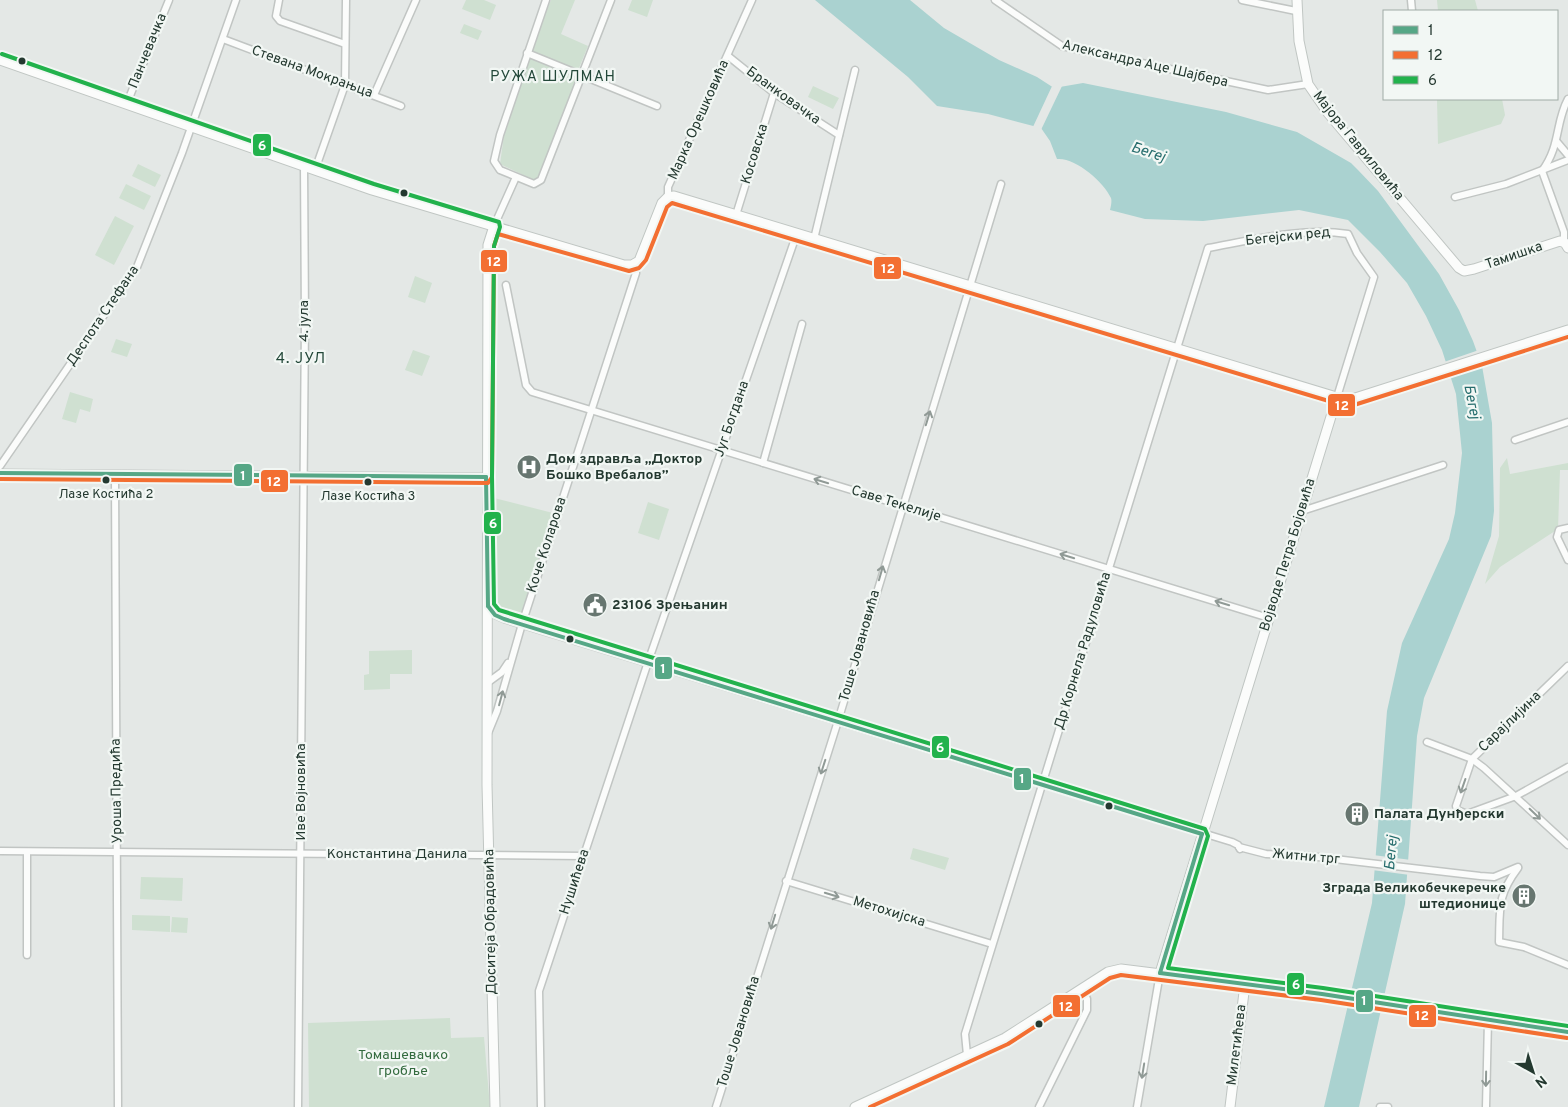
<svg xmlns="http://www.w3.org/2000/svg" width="1568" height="1107" font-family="Overpass,sans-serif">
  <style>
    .green { fill: #cfe0d1 }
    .water { fill: #aad2d0 }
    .pier { fill: #e4e8e6 }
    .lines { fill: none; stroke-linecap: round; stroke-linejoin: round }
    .street-casing { stroke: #c1c5c3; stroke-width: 9 }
    .secondary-casing { stroke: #c0c6c3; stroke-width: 11 }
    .street { stroke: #fbfcfb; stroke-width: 6 }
    .secondary { stroke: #fbfcfb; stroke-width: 9 }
    .bus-1-casing { stroke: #f2f7f4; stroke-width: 8 }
    .bus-2-casing { stroke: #f2f7f4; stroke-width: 8 }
    .bus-3-casing { stroke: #f2f7f4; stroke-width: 8 }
    .bus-1 { stroke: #56a786; stroke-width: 4 }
    .bus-2 { stroke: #f36f32; stroke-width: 4 }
    .bus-3 { stroke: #22b24c; stroke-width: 4 }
    .oneway { stroke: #909a96 }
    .bus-dot { fill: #243930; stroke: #f2f7f4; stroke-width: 2 }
    .labels { text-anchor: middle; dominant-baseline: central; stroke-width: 4.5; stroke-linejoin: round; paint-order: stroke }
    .bus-label { font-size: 13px; fill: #243930; stroke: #f2f7f4 }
    .street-label { font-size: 14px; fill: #243930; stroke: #f2f7f4 }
    .poi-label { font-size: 14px; font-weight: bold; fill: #243930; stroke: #f2f7f4; text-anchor: start }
    .park-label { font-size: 14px; fill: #346b3f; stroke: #f2f7f4 }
    .neighbourhood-label { font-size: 15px; letter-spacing: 1px; fill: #234839; stroke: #f2f7f4 }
    .water-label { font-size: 15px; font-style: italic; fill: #266d6d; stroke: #f2f7f4 }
    .line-badge { stroke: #f2f7f4; stroke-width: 2 }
    .badge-label { font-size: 14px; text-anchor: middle; font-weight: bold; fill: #fff }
  </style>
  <rect width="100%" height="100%" fill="#e4e8e6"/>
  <g class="green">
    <polygon points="466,0 484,0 496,5 490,20 462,9"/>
    <polygon points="551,0 575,0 561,34 588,46 577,73 529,53"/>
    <polygon points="632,0 653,0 647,17 628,10"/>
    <polygon points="1437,0 1475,0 1478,11 1438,11"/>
    <polygon points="464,24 482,31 478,40 460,33"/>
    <polygon points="529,56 578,78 536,181 500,164 504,135"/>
    <polygon points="813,86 839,98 833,109 808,97"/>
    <polygon points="1437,99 1502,99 1505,115 1501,124 1438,144"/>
    <polygon points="138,164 161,175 155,187 132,176"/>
    <polygon points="126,184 151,196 144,210 119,198"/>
    <polygon points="115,216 134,226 114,265 95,255"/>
    <polygon points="415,276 432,283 425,303 408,297"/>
    <polygon points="116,339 132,344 127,357 111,352"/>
    <polygon points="413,350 430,356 422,376 405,370"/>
    <polygon points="70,392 93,399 90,412 80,409 76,423 62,419"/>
    <polygon points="1507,458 1510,474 1568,463 1568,470 1560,470 1558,529 1500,567 1485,584 1499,536 1500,468"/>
    <path d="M494,498L553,513L521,615C510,618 502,614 494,607Z"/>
    <polygon points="648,502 669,509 659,540 638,533"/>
    <polygon points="412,650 412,674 390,674 390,689 364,690 364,675 369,674 369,651"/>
    <polygon points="913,848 949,858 945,870 910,859"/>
    <polygon points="141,877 183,878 182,901 140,899"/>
    <polygon points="132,915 170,916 170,932 132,930"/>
    <polygon points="172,917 188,918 187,933 171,932"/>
    <polygon points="450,1018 451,1038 484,1037 490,1107 309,1107 308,1023"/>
  </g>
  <path class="water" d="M815,0H910L944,28L999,60L1037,77L1054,88L1083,83L1226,112L1297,132L1351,163L1358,170L1378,191L1439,274L1459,310L1473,341L1482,366L1492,423L1494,511L1491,536L1424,698L1417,736L1405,904L1359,1107H1324L1372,903L1387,711L1402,643L1449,539L1455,513L1462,453L1456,394L1442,350L1426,316L1407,283L1380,252L1348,220L1299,210L1203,221L1145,219L1110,210C1111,206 1112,201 1111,198C1104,182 1075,157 1057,159L1050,141L1041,128L988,114L937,106L908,77Z"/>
  <g class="pier">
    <polygon points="1053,84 1063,84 1040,132 1032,129"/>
    <polygon points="1479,350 1484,366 1449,378 1444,362"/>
    <polygon points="1373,855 1411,860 1410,875 1372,870"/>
    <polygon points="1350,988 1388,994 1384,1013 1345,1007"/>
  </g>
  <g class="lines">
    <defs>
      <g id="street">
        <polyline points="279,0 276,16 280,21 345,44"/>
        <polyline points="546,0 500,135 494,161 500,170 534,184 541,180 611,0"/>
        <polyline points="995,0 1062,46 1268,90 1308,84"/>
        <polyline points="1242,0 1296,11"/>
        <polyline points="1411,0 1412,11"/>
        <polyline points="223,39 401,106"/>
        <polyline points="527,53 657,106"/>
        <polyline points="728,56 774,93 839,135"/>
        <polyline points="374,95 416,0"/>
        <polyline points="127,103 169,0"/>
        <polyline points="1557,142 1568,155"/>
        <polyline points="315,170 345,85 346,0"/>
        <polyline points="668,197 668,187 752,0"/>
        <polyline points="1455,197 1506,184 1568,160"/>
        <polyline points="736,215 774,93"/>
        <polyline points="494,226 516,177"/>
        <polyline points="814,239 855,70"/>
        <path d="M1564,241V232L1542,171C1561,145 1555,123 1568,99"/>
        <polyline points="506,285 526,385 532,392 1269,618"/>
        <polyline points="1515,440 1568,422"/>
        <polyline points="763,463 802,324"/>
        <polyline points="0,466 137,267 182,153 236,0"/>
        <polyline points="0,473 486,477"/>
        <polyline points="115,476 118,1107"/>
        <polyline points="1302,511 1443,465"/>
        <polyline points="1568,528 1559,530 1557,537 1568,560"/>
        <polyline points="488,606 495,615 504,619 1232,842 1238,845 1240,849"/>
        <polyline points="1568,666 1472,759 1456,806 1457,810 1467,814 1516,796 1568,767"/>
        <polyline points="487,683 502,672 508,663"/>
        <polyline points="488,733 497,711 522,624 636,273 636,263"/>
        <polyline points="1427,742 1472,759 1484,768 1568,845"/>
        <polyline points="1239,847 1266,854 1309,856 1480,876 1494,877 1518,867"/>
        <polyline points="0,851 584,856"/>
        <path d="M1518,868C1497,896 1500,908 1499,942L1524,947L1568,965"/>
        <polyline points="786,881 992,944"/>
        <polyline points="27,955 27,852"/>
        <path d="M967,1055L965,1034L1208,248C1252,240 1303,227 1348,234L1357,253L1374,277L1337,397"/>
        <polyline points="298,1107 305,322 304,165"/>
        <polyline points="541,1107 539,991 648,662 797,233"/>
        <polyline points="716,1107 838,721 1001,184"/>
        <polyline points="1039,1107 1087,1010 1087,999 1083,989"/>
        <polyline points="1137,1107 1160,973"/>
        <polyline points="1380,1107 1388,1107"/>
        <polyline points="1486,1107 1488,1020"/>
      </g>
      <g id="secondary">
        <polyline points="1297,0 1299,41 1308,84 1328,113 1459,268 1464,271 1474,269 1560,241 1565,243 1568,248"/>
        <polyline points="0,60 372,190 624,265 632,265 639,261 662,203 668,197 674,196 1343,399 1352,399 1568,330"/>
        <polyline points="494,226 488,245 487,785 495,1107"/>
        <polyline points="1160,973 1337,397"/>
        <polyline points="855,1107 1005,1038 1108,972 1121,969 1322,994 1568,1032"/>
        <polyline points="1230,1107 1245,984"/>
      </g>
    </defs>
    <use href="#street" class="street-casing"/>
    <use href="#secondary" class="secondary-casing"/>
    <use href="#street" class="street"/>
    <use href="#secondary" class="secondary"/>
    <defs>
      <g id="bus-1">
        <polyline points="0,473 486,477"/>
        <polyline points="486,477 488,606"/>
        <polyline points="488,606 495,615 504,619 1202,834"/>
        <polyline points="1160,973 1322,994 1568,1032"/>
        <polyline points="1160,973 1202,834"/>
      </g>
      <g id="bus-2">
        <polyline points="0,479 488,483 492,477 494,246 498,234 629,271 639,268 646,260 667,207 672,203 1342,405 1354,405 1568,337"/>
        <polyline points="870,1107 1008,1044 1110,978 1121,975 1321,1000 1567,1038"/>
      </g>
      <polyline id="bus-3" points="2,54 374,184 499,222 500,227 494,246 492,477 494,604 499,610 1205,829 1208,836 1168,968 1323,988 1568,1026"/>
    </defs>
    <use href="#bus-1" class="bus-1-casing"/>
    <use href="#bus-2" class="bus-2-casing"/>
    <use href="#bus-3" class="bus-3-casing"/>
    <use href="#bus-1" class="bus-1"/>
    <use href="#bus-2" class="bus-2"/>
    <use href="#bus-3" class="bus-3"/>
  </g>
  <defs><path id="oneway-shaft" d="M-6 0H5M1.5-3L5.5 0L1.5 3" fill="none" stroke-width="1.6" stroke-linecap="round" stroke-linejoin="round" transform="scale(1.25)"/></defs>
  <g class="oneway">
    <use href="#oneway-shaft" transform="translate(928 418) rotate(-73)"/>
    <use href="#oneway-shaft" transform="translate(821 481) rotate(-163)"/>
    <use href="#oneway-shaft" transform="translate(1067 556) rotate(-163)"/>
    <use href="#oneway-shaft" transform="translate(881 573) rotate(-74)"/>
    <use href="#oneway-shaft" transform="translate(1222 603) rotate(-163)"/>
    <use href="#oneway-shaft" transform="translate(501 698) rotate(-75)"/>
    <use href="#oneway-shaft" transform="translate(823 767) rotate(108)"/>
    <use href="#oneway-shaft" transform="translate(1463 786) rotate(109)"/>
    <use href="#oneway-shaft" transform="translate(1535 814) rotate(44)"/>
    <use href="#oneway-shaft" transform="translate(832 895) rotate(17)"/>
    <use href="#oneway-shaft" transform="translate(773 922) rotate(107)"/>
    <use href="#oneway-shaft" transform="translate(1143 1071) rotate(99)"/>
    <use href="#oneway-shaft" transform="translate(1486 1079) rotate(91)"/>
  </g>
  <defs>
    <symbol id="hospital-disc" viewBox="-11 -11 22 22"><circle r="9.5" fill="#677670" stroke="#f2f7f4"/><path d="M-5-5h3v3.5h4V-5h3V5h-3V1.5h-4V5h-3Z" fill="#fff"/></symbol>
    <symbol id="civic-disc" viewBox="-11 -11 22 22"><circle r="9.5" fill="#677670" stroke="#f2f7f4"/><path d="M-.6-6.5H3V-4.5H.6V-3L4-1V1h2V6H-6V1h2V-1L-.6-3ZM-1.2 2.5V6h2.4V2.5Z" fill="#fff"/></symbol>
    <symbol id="building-disc" viewBox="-11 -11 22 22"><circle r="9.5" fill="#677670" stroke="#f2f7f4"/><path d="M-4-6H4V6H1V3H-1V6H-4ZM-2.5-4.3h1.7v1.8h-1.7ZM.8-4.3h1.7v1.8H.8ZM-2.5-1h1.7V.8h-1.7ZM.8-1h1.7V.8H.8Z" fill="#fff"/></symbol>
  </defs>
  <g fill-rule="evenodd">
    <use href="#hospital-disc" x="515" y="453" width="28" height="28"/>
    <use href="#civic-disc" x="581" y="591" width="28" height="28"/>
    <use href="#building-disc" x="1343" y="800" width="28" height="28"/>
    <use href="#building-disc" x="1510" y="882" width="28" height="28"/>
  </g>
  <g class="bus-dot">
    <circle cx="22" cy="61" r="4.5"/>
    <circle cx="404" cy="193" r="4.5"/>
    <circle cx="106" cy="480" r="4.5"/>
    <circle cx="368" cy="482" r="4.5"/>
    <circle cx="570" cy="639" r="4.5"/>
    <circle cx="1109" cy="806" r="4.5"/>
    <circle cx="1039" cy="1024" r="4.5"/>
  </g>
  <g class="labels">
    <g class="bus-label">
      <text x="106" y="495">Лазе Костића 2</text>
      <text x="368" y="497">Лазе Костића 3</text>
    </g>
    <g class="street-label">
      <text transform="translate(148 51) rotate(-68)">Панчевачка</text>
      <text transform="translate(1145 64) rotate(13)">Александра Аце Шајбера</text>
      <text transform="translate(312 72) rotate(20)">Стевана Мокрањца</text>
      <text transform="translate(783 96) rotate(36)">Бранковачка</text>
      <text transform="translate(699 120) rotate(-66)">Марка Орешковића</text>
      <text transform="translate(1358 146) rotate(51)">Мајора Гавриловића</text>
      <text transform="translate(755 154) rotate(-73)">Косовска</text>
      <text transform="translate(1288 237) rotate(-6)">Бегејски ред</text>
      <text transform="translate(1514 256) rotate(-19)">Тамишка</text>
      <text transform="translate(103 316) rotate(-56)">Деспота Стефана</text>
      <text transform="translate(304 321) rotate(-90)">4. јула</text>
      <text transform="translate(732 419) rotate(-71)">Југ Богдана</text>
      <text transform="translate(896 504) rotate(17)">Саве Текелије</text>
      <text transform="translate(547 545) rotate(-72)">Коче Коларова</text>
      <text transform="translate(1288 555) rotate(-73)">Војводе Петра Бојовића</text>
      <text transform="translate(860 646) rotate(-74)">Тоше Јовановића</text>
      <text transform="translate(1083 651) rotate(-73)">Др Корнела Радуловића</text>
      <text transform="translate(1510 722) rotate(-44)">Сарајлијина</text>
      <text transform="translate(117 791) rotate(-91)">Уроша Предића</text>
      <text transform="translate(301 792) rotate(-90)">Иве Војновића</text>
      <text x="397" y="854">Константина Данила</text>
      <text transform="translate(1306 857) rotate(5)">Житни трг</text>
      <text transform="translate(575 882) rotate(-72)">Нушићева</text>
      <text transform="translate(889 912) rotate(17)">Метохијска</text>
      <text transform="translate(491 922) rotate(-91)">Доситеја Обрадовића</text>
      <text transform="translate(739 1032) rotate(-73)">Тоше Јовановића</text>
      <text transform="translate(1237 1045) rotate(-83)">Милетићева</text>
    </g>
    <g class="poi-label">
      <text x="546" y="459">Дом здравља „Доктор<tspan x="546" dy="16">Бошко Вребалов”</tspan></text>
      <text x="612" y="605">23106 Зрењанин</text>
      <text x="1374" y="814">Палата Дунђерски</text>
      <text x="1506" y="888" text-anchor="end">Зграда Великобечкеречке<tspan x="1506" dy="16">штедионице</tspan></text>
    </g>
    <g class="park-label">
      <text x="403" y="1055">Томашевачко<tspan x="403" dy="16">гробље</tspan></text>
    </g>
    <g class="neighbourhood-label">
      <text x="553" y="77">РУЖА ШУЛМАН</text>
      <text x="301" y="359">4. ЈУЛ</text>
    </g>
    <g class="water-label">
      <text transform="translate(1148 153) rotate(18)">Бегеј</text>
      <text transform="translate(1471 402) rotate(79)">Бегеј</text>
      <text transform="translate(1392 853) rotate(-85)">Бегеј</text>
    </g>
  </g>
  <g class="line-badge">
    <rect x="252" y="133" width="20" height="24" rx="5" fill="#22b24c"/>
    <rect x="480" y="249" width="28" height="24" rx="5" fill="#f36f32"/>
    <rect x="873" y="256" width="29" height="24" rx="5" fill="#f36f32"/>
    <rect x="1327" y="393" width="29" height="24" rx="5" fill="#f36f32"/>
    <rect x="233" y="463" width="20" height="24" rx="5" fill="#56a786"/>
    <rect x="260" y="469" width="29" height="24" rx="5" fill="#f36f32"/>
    <rect x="483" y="511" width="19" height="24" rx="5" fill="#22b24c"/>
    <rect x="654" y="656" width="19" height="24" rx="5" fill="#56a786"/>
    <rect x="931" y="735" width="19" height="24" rx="5" fill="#22b24c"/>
    <rect x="1013" y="767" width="19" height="24" rx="5" fill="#56a786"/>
    <rect x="1286" y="972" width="19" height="24" rx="5" fill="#22b24c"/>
    <rect x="1355" y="989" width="19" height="24" rx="5" fill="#56a786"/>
    <rect x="1052" y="994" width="29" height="24" rx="5" fill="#f36f32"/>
    <rect x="1408" y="1004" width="29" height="24" rx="5" fill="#f36f32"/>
  </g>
  <g class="badge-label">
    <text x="262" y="150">6</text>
    <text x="494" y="266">12</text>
    <text x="888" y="273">12</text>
    <text x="1342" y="410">12</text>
    <text x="243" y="480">1</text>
    <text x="274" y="486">12</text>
    <text x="493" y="528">6</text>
    <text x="663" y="673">1</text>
    <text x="940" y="752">6</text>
    <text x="1022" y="783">1</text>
    <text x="1296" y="989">6</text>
    <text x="1364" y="1005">1</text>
    <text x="1066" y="1011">12</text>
    <text x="1422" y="1020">12</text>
  </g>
  <rect x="1383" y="10" width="175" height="90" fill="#f2f7f4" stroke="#a0aba6"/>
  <rect x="1393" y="26" width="25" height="8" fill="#56a786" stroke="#a0aba6"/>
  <text x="1428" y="35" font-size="15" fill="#243930">1</text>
  <rect x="1393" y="51" width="25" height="8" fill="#f36f32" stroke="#a0aba6"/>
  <text x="1428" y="60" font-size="15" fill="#243930">12</text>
  <rect x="1393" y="76" width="25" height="8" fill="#22b24c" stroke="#a0aba6"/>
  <text x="1428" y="85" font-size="15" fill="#243930">6</text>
  <g transform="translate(1533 1072) rotate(141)" stroke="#f2f7f4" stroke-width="4" paint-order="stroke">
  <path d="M0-4L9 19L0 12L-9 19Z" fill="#243930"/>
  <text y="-8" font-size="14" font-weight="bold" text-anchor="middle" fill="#243930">N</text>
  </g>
</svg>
